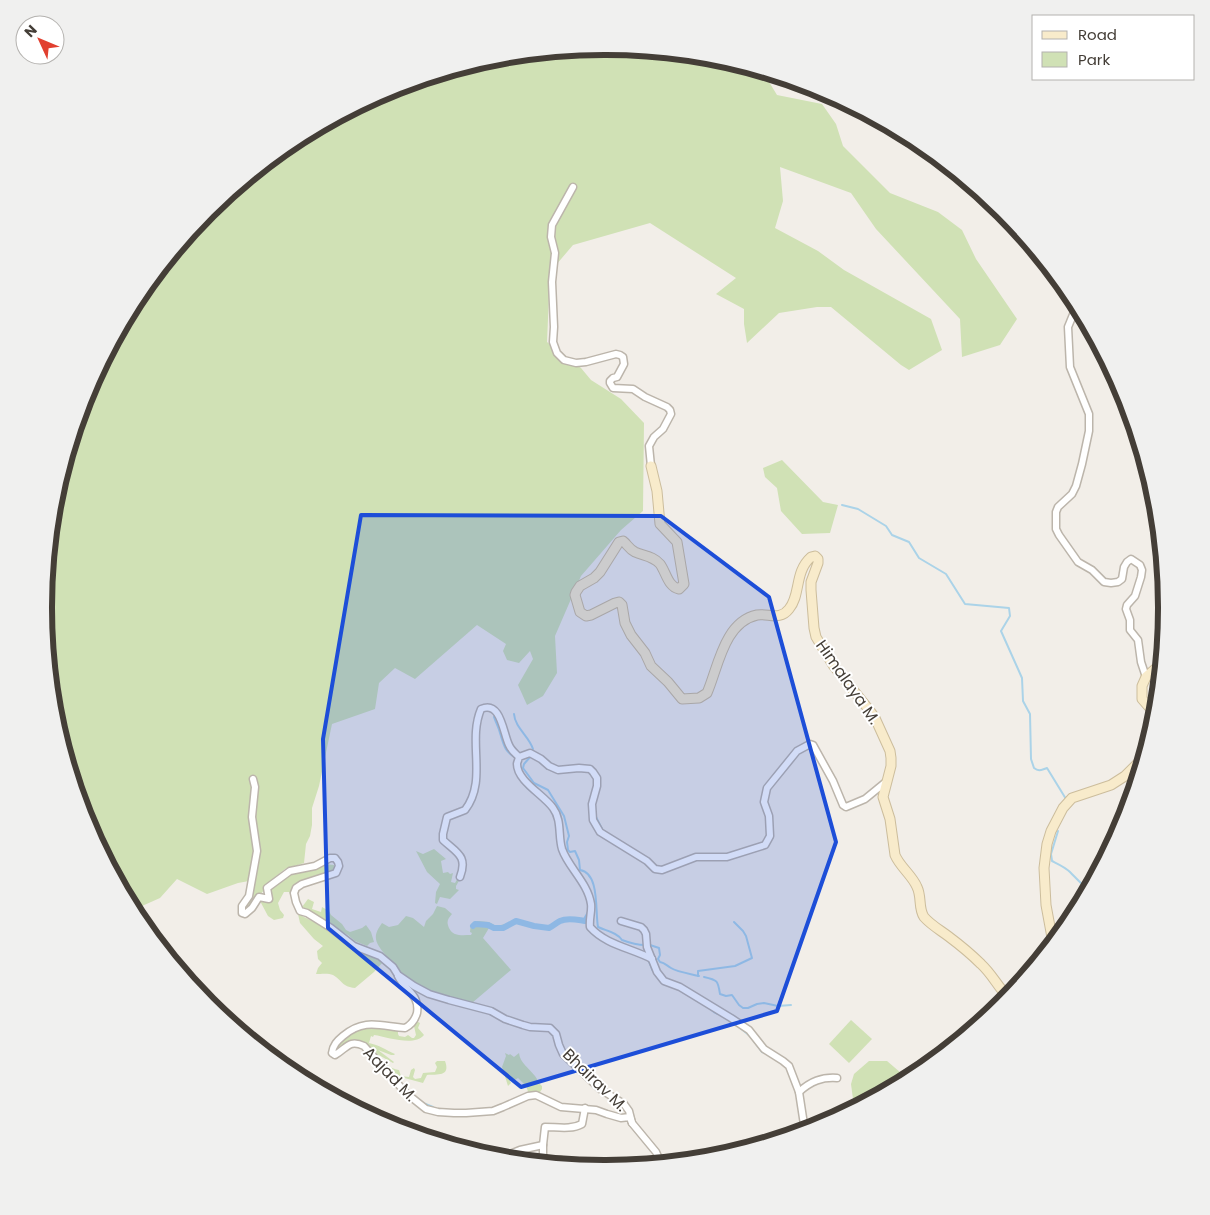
<svg xmlns="http://www.w3.org/2000/svg" width="1210" height="1215" font-family="Poppins,sans-serif">
  <style>
    .green { fill: #d0e1b5 }
    .lines { fill: none; stroke-linecap: round; stroke-linejoin: round }
    .stream { stroke: #abd3e8; stroke-width: 2 }
    .canal { stroke: #abd3e8; stroke-width: 6 }
    .street-casing { stroke: #bcb5ab; stroke-width: 9 }
    .secondary-casing { stroke: #ccbd9c; stroke-width: 11 }
    .street { stroke: #fff; stroke-width: 6 }
    .secondary { stroke: #f8ebcb; stroke-width: 9 }
    .marked { fill: #1d4ed8; fill-opacity: 0.2; stroke: #1d4ed8; stroke-width: 4; stroke-linejoin: round }
    .labels { text-anchor: middle; dominant-baseline: central; stroke-width: 4; stroke-linejoin: round; paint-order: stroke }
    .street-label { font-size: 16px; fill: #443e37; stroke: #fff }
    .rim { fill: none; stroke: #443e37; stroke-width: 6 }
  </style>
  <rect width="100%" height="100%" fill="#f2eee8"/>
  <g class="green">
    <polygon points="605,46 715,57 763,72 777,95 822,104 836,124 843,146 890,193 938,212 962,230 976,259 1017,319 1000,345 962,357 960,319 876,229 851,193 780,167 783,201 775,228 818,251 844,270 931,319 942,350 909,370 901,365 831,307 817,307 779,313 747,343 744,324 744,309 716,294 736,278 650,223 573,245 550,272 547,342 581,368 591,380 621,399 644,423 643,511 621,530 581,576 555,636 557,673 543,696 527,705 518,685 533,659 530,651 519,663 507,660 503,651 506,644 477,625 415,679 395,668 379,683 375,709 332,724 319,786 312,808 312,825 310,836 306,844 304,863 285,869 274,878 250,907 246,907 252,893 257,872 249,881 238,883 207,894 177,879 160,898 133,910 86,822 77,792 47,604 44,603 55,498 87,392 139,295 208,210 293,141 390,89 496,57"/>
    <polygon points="782,460 823,502 838,505 830,533 802,534 781,511 777,488 765,477 763,468"/>
    <polygon points="434,849 446,859 441,861 443,873 448,872 450,874 453,873 451,882 455,883 459,876 460,879 456,886 456,889 459,890 450,899 440,897 437,904 435,903 436,892 440,884 427,872 416,851 423,854"/>
    <path d="M324,864L334,865V869C319,879 292,875 291,896L289,892H284L278,903L280,910L284,915L283,918L274,920L268,916L260,901L268,889L290,873Z"/>
    <polygon points="308,899 314,902 312,909 321,912 322,907 329,911 331,915 342,924 346,930 350,932 362,928 366,925 371,932 374,942 370,943 367,946 355,941 348,935 324,921 302,907"/>
    <path d="M437,906L445,908L452,914C448,919 446,921 449,928C453,937 463,935 471,935L472,933L470,932L471,924L477,921L489,922L496,926L510,923L512,920H515L516,923C507,928 499,930 489,928L483,938L511,970L472,1003C447,997 418,990 400,972C395,968 391,962 387,957C376,943 371,938 382,923L389,927L398,925L406,916L413,918L424,927L426,921L433,914Z"/>
    <path d="M298,914L320,925L350,947L379,959L383,962L374,972L355,988C342,987 342,980 333,975C329,973 321,974 316,974L318,968L322,963L318,959L317,951L323,946L314,939L300,923Z"/>
    <polygon points="851,1020 872,1039 849,1063 829,1044"/>
    <path d="M416,1021L420,1023L418,1028L424,1035C414,1047 388,1037 374,1035L373,1037L371,1036L369,1043C379,1045 386,1050 395,1054L394,1055H391L378,1050L394,1062L393,1063L377,1054C383,1061 389,1069 399,1070L401,1076L409,1077L411,1070L414,1068L415,1070L413,1077L415,1079L421,1078L423,1073L435,1072L437,1067L435,1063L437,1061H445C451,1077 437,1074 427,1075L423,1083L397,1076L394,1077L361,1043L336,1053L334,1052L339,1042L343,1038L367,1025L398,1029V1034L399,1036L405,1037L408,1035L412,1038H414L416,1035L414,1026Z"/>
    <path d="M505,1053L509,1055L510,1054L514,1057L519,1053C520,1063 529,1068 535,1076C538,1080 538,1083 542,1086V1089L540,1092L529,1094L526,1086L518,1078L515,1080L513,1078L510,1081L511,1083L508,1086L502,1067L506,1056Z"/>
    <polygon points="869,1061 887,1061 908,1079 860,1105 853,1099 851,1084 854,1074"/>
  </g>
  <g class="lines">
    <g class="stream">
      <path d="M842,505L858,509L886,526L892,535L909,542L919,558L946,574L965,604L1009,608L1010,616L1001,631L1022,678L1023,701L1030,714L1031,759L1034,768C1039,772 1041,770 1047,768L1066,799"/>
      <path d="M514,714C515,728 529,736 533,749"/>
      <path d="M494,717C496,723 499,728 500,733C504,745 504,751 516,758"/>
      <path d="M531,756L524,764L523,768L534,783L548,790L564,816L569,836L567,842L568,850L570,852L575,851L579,860L580,870C600,873 595,912 598,927C606,931 617,932 622,940C630,943 637,945 645,945"/>
      <polyline points="524,784 527,788 531,791"/>
      <polyline points="552,812 556,821"/>
      <polyline points="595,815 603,831"/>
      <path d="M1058,831L1051,854L1052,861C1058,864 1065,867 1070,872C1076,878 1081,884 1088,889"/>
      <polyline points="585,921 584,919 588,912"/>
      <path d="M650,945L659,948L660,955L658,959L660,962C665,963 666,965 671,968C677,972 691,974 699,976"/>
      <polyline points="648,959 653,971"/>
      <polyline points="698,976 698,971 735,966 752,958 746,936 743,931 734,922"/>
      <path d="M704,977C718,980 718,981 720,994L726,996L732,995L739,1005L743,1008H748L757,1004L764,1003L778,1006L791,1005"/>
      <polyline points="708,1007 714,1012 718,1014"/>
      <polyline points="739,1027 750,1036 762,1052 765,1053"/>
      <polyline points="423,1103 433,1107"/>
    </g>
    <path class="canal" d="M473,926L475,924L488,925L494,928H503L516,921L534,926L549,928C553,926 556,923 560,921C568,917 578,920 585,921"/>
    <defs>
      <g id="street">
        <polyline points="573,187 552,225 551,237 555,253 552,282 554,327 553,342 557,353 564,360 576,363 586,362 616,354 620,355 623,357 624,364 617,377 613,378 610,381 610,383 613,388 633,389 645,397 667,407 670,410 671,414 663,429 654,437 649,446 651,466"/>
        <polyline points="1077,305 1068,327 1070,367 1089,414 1089,431 1082,464 1076,486 1072,494 1058,507 1056,512 1056,529 1059,535 1078,562 1092,570 1104,582 1111,583 1118,582 1122,579 1124,567 1127,562 1131,559 1140,565 1142,570 1141,577 1135,596 1127,605 1126,609 1130,620 1130,630 1138,640 1141,662 1146,677"/>
        <polyline points="253,779 255,787 252,817 257,851 249,896 242,906 242,913 245,914 252,908 259,897 269,899 267,888 290,871 315,866 330,858 335,858 338,862 339,866 336,873 302,884 296,888 294,893 296,902 300,911 307,913 331,928 354,946 380,956 393,967 398,975 414,986 429,994 449,1000 491,1011 505,1019 523,1025 530,1027 550,1028 556,1034 559,1045 563,1054 600,1089 624,1104 629,1111 632,1123"/>
        <path d="M460,877C468,856 457,853 443,840V834L447,817L465,810C488,780 467,742 481,709C501,700 503,733 509,745C511,750 515,753 519,757"/>
        <polyline points="621,921 641,927 644,930 646,934 647,947 657,972 664,981 680,987 731,1018 749,1030 764,1049 783,1061 789,1066 799,1092 805,1131"/>
        <path d="M652,959C631,948 606,945 590,927C589,919 592,911 591,904C588,883 568,867 562,849C558,836 562,820 553,808C544,795 517,781 517,764C517,762 519,759 519,757L530,753L541,759L549,766L558,770L579,768L590,769L593,772L597,778V786L592,804L593,820L600,832L647,861L655,869L662,870L696,857H727L765,845L770,836L769,816L764,802L767,788L797,751L810,744L813,745L833,781L843,805L846,807L865,799L887,781"/>
        <path d="M398,976C405,991 420,994 417,1013C415,1020 411,1025 405,1028C380,1026 364,1018 343,1036C337,1041 333,1045 332,1053L335,1055C347,1048 349,1039 364,1046L406,1093L426,1109L438,1112L454,1113H466L493,1111L503,1107L528,1096L536,1095L561,1107L596,1110L607,1114L621,1118L630,1117L632,1123L656,1152L661,1163"/>
        <polyline points="922,1067 923,1069"/>
        <path d="M799,1092C811,1081 822,1077 837,1078"/>
        <polyline points="486,1155 493,1152 500,1158 520,1150 543,1145"/>
        <polyline points="543,1162 560,1160 571,1162 572,1166"/>
        <path d="M543,1163V1145L545,1127C557,1127 571,1130 582,1124L585,1108"/>
      </g>
      <g id="secondary">
        <path d="M651,466L657,491L660,524L677,542L684,584L679,589C668,587 666,572 660,564C653,556 644,556 635,552C629,549 627,544 623,541L619,542L600,572L594,578L580,586L576,592L575,595L580,612L586,616L591,615L615,603L619,602L622,605L625,623L631,635L645,653L651,666L668,682L682,699L699,698L707,693C718,668 724,622 757,615C768,613 780,621 789,609C801,595 794,572 811,557L815,556L818,559V563L811,582V590L814,628L816,637L833,665L870,711L875,718L890,751L891,758V766L883,797L890,819L895,855C900,867 912,875 917,887C922,897 918,908 924,917C931,925 940,930 948,936C960,945 971,954 981,964C992,974 998,987 1008,997"/>
        <polyline points="1156,715 1142,699 1142,686 1146,677 1161,664"/>
        <polyline points="1053,943 1046,905 1044,868 1047,844 1051,831 1063,808 1072,798 1111,785 1125,776 1143,758"/>
      </g>
    </defs>
    <use href="#street" class="street-casing"/>
    <use href="#secondary" class="secondary-casing"/>
    <use href="#street" class="street"/>
    <use href="#secondary" class="secondary"/>
  </g>
  <path class="marked" d="M361,515L661,516L769,597L836,842L777,1011L521,1087L328,928L323,739Z"/>
  <g class="labels">
    <g class="street-label">
      <text transform="translate(848 682) rotate(55)">Himalaya M.</text>
      <text transform="translate(390 1074) rotate(46)">Aajad M.</text>
      <text transform="translate(595 1080) rotate(44)">Bhairav M.</text>
    </g>
  </g>
  <path d="M0 0H1210V1215H0ZM604 55H606A552 552 0 0 1 1158 607V608A552 552 0 0 1 606 1160H604A552 552 0 0 1 52 608V607A552 552 0 0 1 604 55Z" fill="#f0f0ef" fill-rule="evenodd"/>
  <path class="rim" d="M604 55H606A552 552 0 0 1 1158 607V608A552 552 0 0 1 606 1160H604A552 552 0 0 1 52 608V607A552 552 0 0 1 604 55Z"/>
  <rect x="1032" y="15" width="162" height="65" fill="#ffffff" stroke="#b4b2af"/>
  <rect x="1042" y="31" width="25" height="8" fill="#f8ebcb" stroke="#b4b2af"/>
  <text x="1078" y="40" font-size="15" fill="#443e37">Road</text>
  <rect x="1042" y="52" width="25" height="15" fill="#d0e1b5" stroke="#b4b2af"/>
  <text x="1078" y="65" font-size="15" fill="#443e37">Park</text>
  <g transform="translate(40 40) rotate(314)"><circle r="24" fill="#ffffff" stroke="#b4b2af"/>
  <path d="M0-4L9 19L0 12L-9 19Z" fill="#e13f2f"/>
  <text y="-8" font-size="14" font-weight="bold" text-anchor="middle" fill="#443e37">N</text>
  </g>
</svg>
